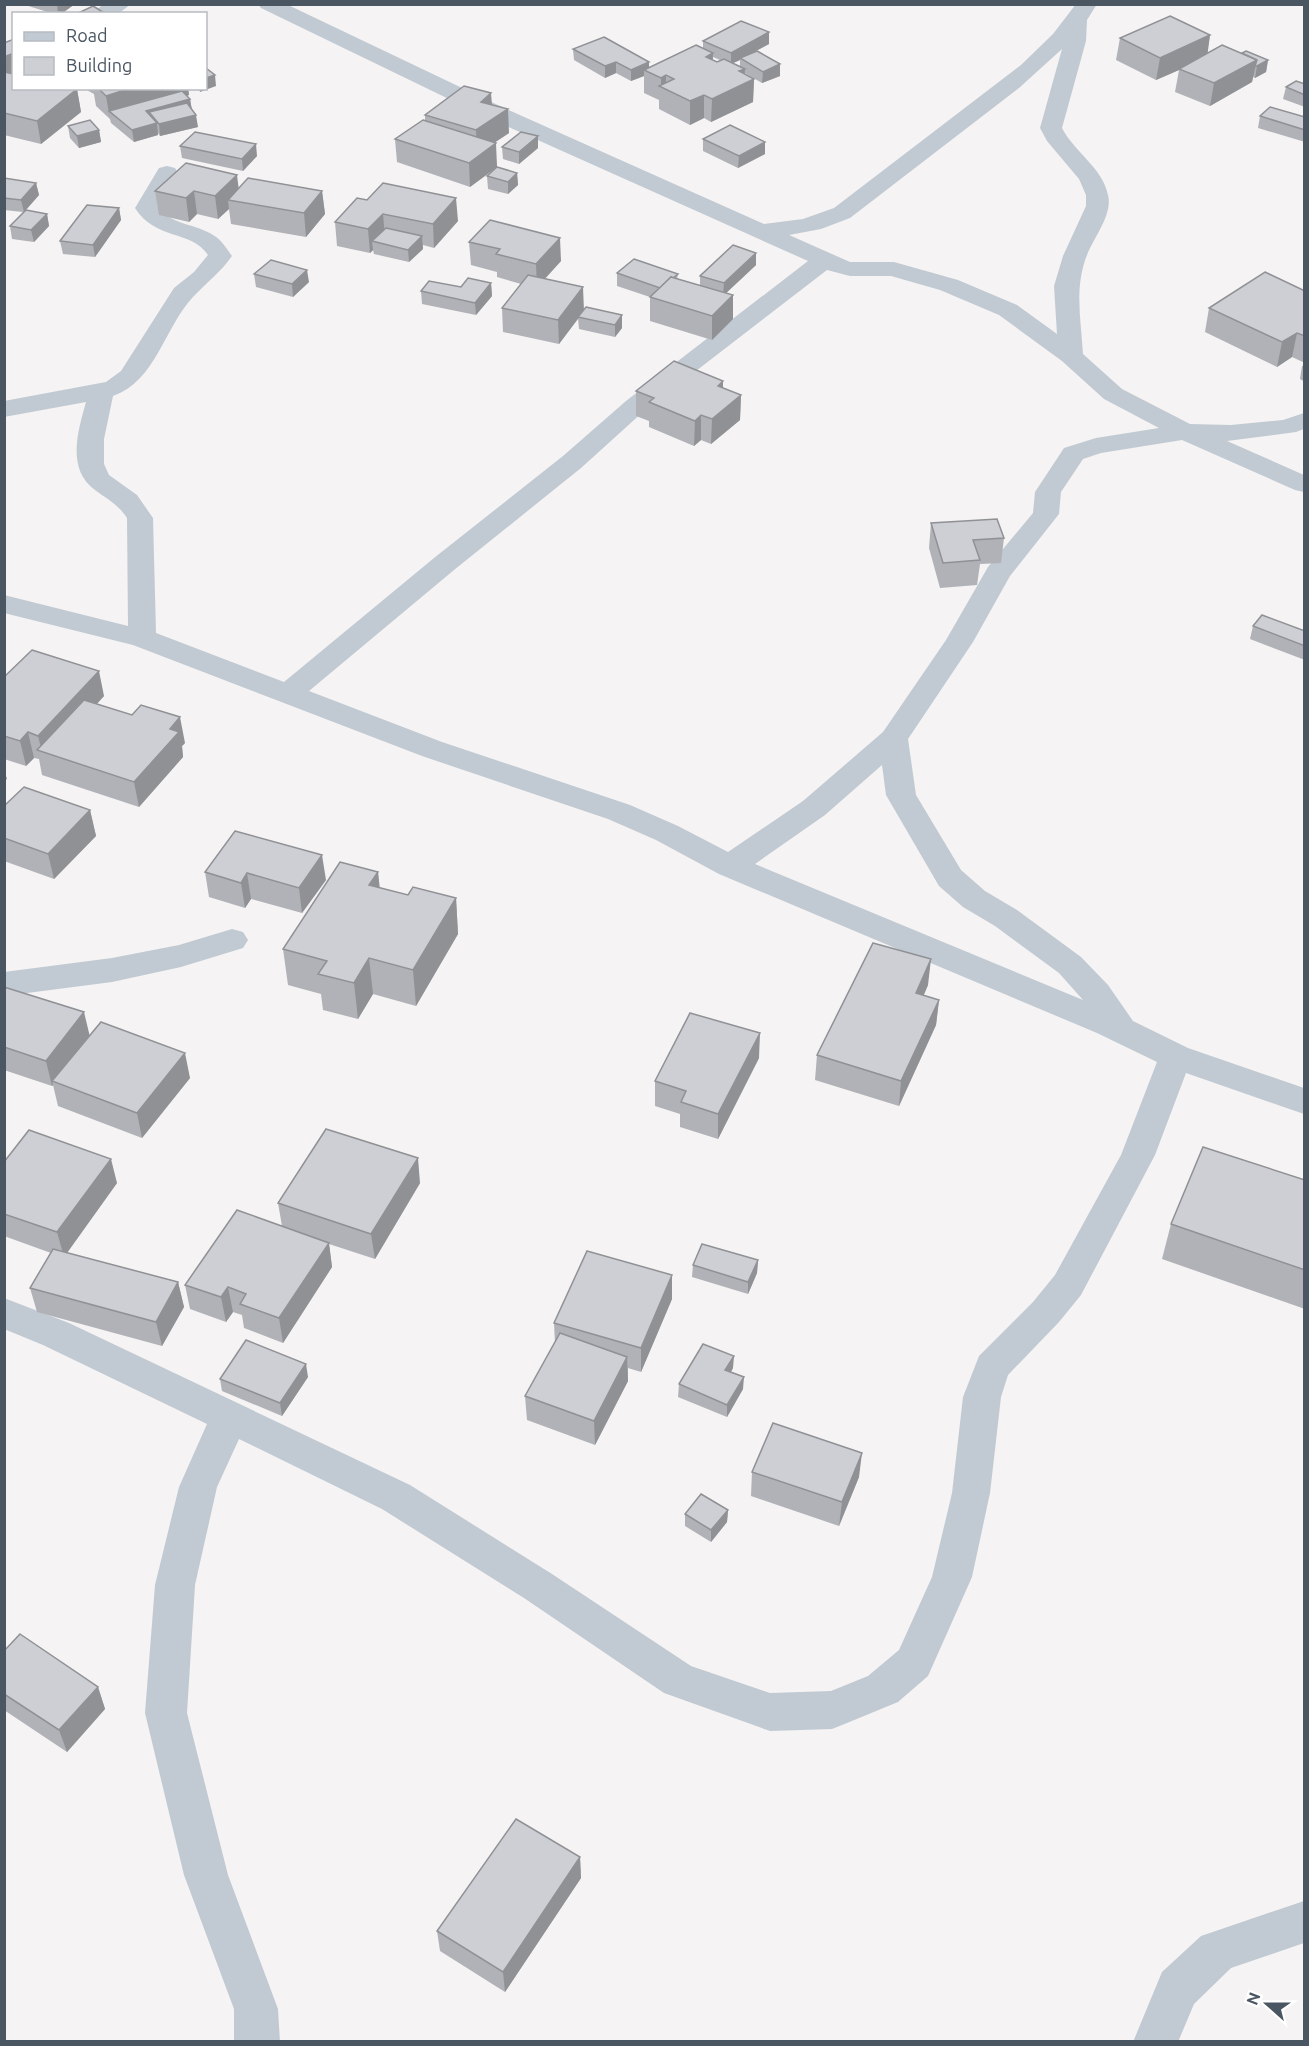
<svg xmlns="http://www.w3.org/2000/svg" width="1309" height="2046" font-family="Ubuntu,sans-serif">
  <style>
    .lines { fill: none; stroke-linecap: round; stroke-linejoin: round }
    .street { fill: #c1cad2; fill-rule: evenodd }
    .wall { fill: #b0b2b7; fill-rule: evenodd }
    .shaded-wall { fill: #909195 }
    .building { fill: #cdcfd5; stroke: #909195; stroke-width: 1.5 }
  </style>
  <rect width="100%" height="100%" fill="#f5f3f3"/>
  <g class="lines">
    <g class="street">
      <polygon points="104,4 131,4 118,14 91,14"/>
      <path d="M258,4H286L502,107L764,224L803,219L834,208L1021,65L1053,34L1076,4H1097L1087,20L1086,41L1062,128C1075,153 1102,167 1108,195C1113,214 1094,237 1087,255C1074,288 1081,319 1083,354L1122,389L1190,424L1231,425L1283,420L1304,413V429L1296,432L1227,441L1304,475V492L1295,490L1182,440L1101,453L1083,459L1061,492L1059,514L1010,576L973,642L908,739L916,795L961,870L985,891L1017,910L1081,957L1108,985L1133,1021L1188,1048L1304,1088V1114L1186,1073L1155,1155L1081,1295L1059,1322L1008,1375L1001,1397L990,1493L972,1577L928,1676L898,1702L847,1723L832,1729L770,1731L664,1693L524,1598L382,1509L239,1439L217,1487L195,1585L187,1713L228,1875L278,2009L280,2042H234V2009L184,1875L145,1713L155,1585L179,1487L207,1424L43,1345L4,1329V1298L69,1323L410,1485L552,1574L691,1666L770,1693L831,1691L868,1676L899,1650L932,1577L952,1493L963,1397L979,1356L1033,1302L1055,1275L1121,1155L1157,1062L1097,1033L719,874L656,840L608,819L422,756L133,645L4,613V595L128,626L127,518C119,505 107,499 95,490C66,469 78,431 86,402L4,417V401L106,382L121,371L174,288L194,272L208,255C190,229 156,241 135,208L159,168L167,166L175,168L178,173L159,208C171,225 197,224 213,235C222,240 226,248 232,256C221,272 206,283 193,297C164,328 156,381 113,396L104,439V464L109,475L137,495L153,518L156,633L284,682L434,558L563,456L626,401L808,261L486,117L261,8ZM1062,49L1040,128L1047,141L1079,179L1086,195V206L1063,256L1054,286L1057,334L1017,305L958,280L894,262H850L789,235L821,229L850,218L1019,88ZM827,270L850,276H891L940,290L999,315L1062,361L1104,399L1159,428L1096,438L1064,448L1035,492L1033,513L988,567L946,640L883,732L803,801L728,852L678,826L630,805L442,742L309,691L454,570L581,468L644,411ZM882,765L886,795L939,886L963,907L995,926L1059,973L1083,1000L755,864L825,815Z"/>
      <polygon points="232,929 243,932 248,940 243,948 181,967 112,982 4,996 4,972 112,958 179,945"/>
      <polygon points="1304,1901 1304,1943 1231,1968 1194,2004 1178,2042 1133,2042 1162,1972 1201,1936"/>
    </g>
  </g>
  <g class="wall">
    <polygon points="22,4 75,4 61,14 54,14"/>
    <path d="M769,32V44L748,55L780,76L762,83L745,73V74L754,79L753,102L711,122L704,118L690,125L659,109V100L644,93V76L631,81L616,73L605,78L574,60L573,49L649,67L703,49V41ZM713,57L720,60L717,62L713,60ZM740,60V66L733,63Z"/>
    <polygon points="1210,35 1207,53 1242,53 1268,60 1266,72 1255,78 1253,77 1252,82 1210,106 1175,92 1179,70 1156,80 1116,60 1120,38"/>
    <polygon points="4,43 14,88 77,89 81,112 41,144 4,135"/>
    <polygon points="1305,84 1305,107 1283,99 1286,87"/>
    <polygon points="83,88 188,88 189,95 187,96 190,99 192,110 198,127 160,136 158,133 158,135 134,142 111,123 110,119 96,106 94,94"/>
    <polygon points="492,105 509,133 494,143 497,167 470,187 397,162 395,139 425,121 425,115"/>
    <polygon points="1260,116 1305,117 1305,142 1258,128"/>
    <polygon points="68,126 99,130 101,142 79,148 70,138"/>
    <polygon points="703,139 765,142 765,154 738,168 703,151"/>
    <polygon points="180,146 257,156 243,171 182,158"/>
    <polygon points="502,147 538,148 519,164 503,159"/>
    <polygon points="517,173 518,185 508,194 488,189 487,176"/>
    <polygon points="4,178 36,183 39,195 26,210 47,214 49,226 34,242 12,239 10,226 23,212 4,210"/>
    <polygon points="239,188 322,191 325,214 306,237 231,224 229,209 218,219 197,214 189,222 159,215 155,191"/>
    <polygon points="357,198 458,221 434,248 423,245 423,249 409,262 374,254 373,250 370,253 337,246 335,222"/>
    <polygon points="119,208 121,220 95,257 63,254 60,241"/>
    <polygon points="469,242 561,261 545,279 584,310 622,315 622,328 615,337 579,329 578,318 559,344 503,332 502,308 521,284 497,277 497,272 471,265"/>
    <polygon points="756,253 756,265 726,293 733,295 733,319 712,340 650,321 650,297 617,286 617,273 678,274 677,279 700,286 700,276"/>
    <polygon points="254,274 309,282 293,297 256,287"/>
    <polygon points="491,283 492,296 476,315 422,304 421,291"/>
    <polygon points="1305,291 1305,363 1292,357 1277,367 1205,332 1209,308"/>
    <polygon points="1305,365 1305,382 1300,379 1302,366"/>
    <polygon points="723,381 723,388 741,395 740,420 711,444 701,440 694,446 649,427 649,421 636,416 636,391"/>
    <polygon points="931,523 1004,538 1001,563 980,564 977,585 940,588 929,548"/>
    <polygon points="1253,626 1305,631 1305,660 1250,639"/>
    <polygon points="4,677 104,696 97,704 185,743 182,746 183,757 139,807 42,775 39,759 34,758 26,766 4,759"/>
    <polygon points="4,806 90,810 96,836 54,879 4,861"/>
    <polygon points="235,831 326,880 302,913 251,899 245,908 209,897 205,872"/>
    <polygon points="378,872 379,888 408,895 456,898 458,934 416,1006 373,994 358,1019 323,1010 321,994 288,985 283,949"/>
    <polygon points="928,985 924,995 939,1000 936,1025 899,1106 815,1080 817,1055"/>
    <polygon points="4,987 89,1036 190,1078 142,1138 58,1106 53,1085 52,1086 4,1070"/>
    <polygon points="759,1058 718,1139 680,1127 680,1114 655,1106 655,1081"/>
    <polygon points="4,1162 117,1183 67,1253 178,1282 184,1307 162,1346 37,1312 30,1288 51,1253 4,1236"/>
    <polygon points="1305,1180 1305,1309 1162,1259 1171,1224"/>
    <polygon points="420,1183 375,1259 329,1244 332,1267 283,1343 244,1328 242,1315 233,1312 226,1322 190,1309 185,1285 282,1226 278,1203"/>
    <polygon points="758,1260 757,1273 748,1294 692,1277 693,1265"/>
    <polygon points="672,1299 641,1372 628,1368 628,1381 595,1445 527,1420 525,1396 555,1343 554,1323"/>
    <polygon points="733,1368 731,1372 743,1389 727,1417 678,1397 679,1384"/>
    <polygon points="308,1377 282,1416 222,1391 220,1379"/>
    <polygon points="752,1472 859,1477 839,1526 751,1496"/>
    <polygon points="728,1510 727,1522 711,1542 685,1526 685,1514"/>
    <polygon points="4,1651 98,1687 105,1709 67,1752 4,1710"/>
    <polygon points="580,1857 581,1878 505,1992 440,1951 437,1931"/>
  </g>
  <g class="shaded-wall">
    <polygon points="57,4 75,4 61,14 58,14"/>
    <polygon points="769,32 769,44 741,59 740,58 740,60 731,64 731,53"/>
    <polygon points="1210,35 1207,58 1179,69 1179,70 1156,80 1160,58"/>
    <polygon points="14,53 14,78 4,81 4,57"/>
    <polygon points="713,53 712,76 706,57"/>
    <polygon points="1257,60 1252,82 1210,106 1214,83"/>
    <polygon points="1268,60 1266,72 1255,78 1257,66"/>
    <polygon points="616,62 616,73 605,78 605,66"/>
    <polygon points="649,62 649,73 644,70 644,76 631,81 631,70"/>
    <polygon points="780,64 780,76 762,83 763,72"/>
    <polygon points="745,69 744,83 754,79 753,102 711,122 712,99 739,71"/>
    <polygon points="215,75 216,86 200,92 199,88 206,88 206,78"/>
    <polygon points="666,75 666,90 661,87 661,78"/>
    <polygon points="131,88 188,88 189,95 116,117 109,111 110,119 106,96"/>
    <polygon points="77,89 81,112 41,144 37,121"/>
    <polygon points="491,93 493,117 481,102"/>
    <polygon points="704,95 704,118 690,125 690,101"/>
    <polygon points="190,99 192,111 149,112 151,122 146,111"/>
    <polygon points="508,109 509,133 477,154 476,130"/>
    <polygon points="196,115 198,127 160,136 159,124"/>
    <polygon points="157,123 158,135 134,142 132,130"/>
    <polygon points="99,130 101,142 79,148 77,136"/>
    <polygon points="538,136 538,148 519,164 519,152"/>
    <polygon points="765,142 765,154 738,168 739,156"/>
    <polygon points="496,143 497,167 470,187 469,163"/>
    <polygon points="256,144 257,156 243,171 242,159"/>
    <polygon points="517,173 518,185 508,194 508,182"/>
    <polygon points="237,175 240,199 228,200 229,209 218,219 215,196"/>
    <polygon points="36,183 39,195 24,212 21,200"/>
    <polygon points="194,191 197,214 189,222 186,198"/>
    <polygon points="322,191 325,214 306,237 304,213"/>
    <polygon points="456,198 458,221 434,248 433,224"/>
    <polygon points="119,208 121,220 95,257 93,245"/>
    <polygon points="47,214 49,226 34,242 31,230"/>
    <polygon points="383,214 385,237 372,241 373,250 370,253 368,229"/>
    <polygon points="422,236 423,249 409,262 408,250"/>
    <polygon points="560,238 561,261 537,287 536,264"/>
    <polygon points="756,253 756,265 723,296 724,283"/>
    <polygon points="307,270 309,282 293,297 292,284"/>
    <polygon points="491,283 492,296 476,315 475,303"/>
    <polygon points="583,287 584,311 559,344 558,320"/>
    <polygon points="733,295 733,319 712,340 712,316"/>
    <polygon points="622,315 622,328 615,337 615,325"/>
    <polygon points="1297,333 1292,357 1277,367 1282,342"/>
    <polygon points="723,381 723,406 718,386"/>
    <polygon points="741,395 740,420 711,444 712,419"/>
    <polygon points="701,415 701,440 694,446 695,421"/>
    <polygon points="99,671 104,696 50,754 42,752 38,736"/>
    <polygon points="180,717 185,743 182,746 183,757 139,807 134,782 170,729"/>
    <polygon points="28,732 34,758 26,766 20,741"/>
    <polygon points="4,770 7,779 4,781"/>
    <polygon points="90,810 96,836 54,879 48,854"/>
    <polygon points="322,855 326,880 302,913 299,888"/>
    <polygon points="378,872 382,908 369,885"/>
    <polygon points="247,873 251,899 245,908 241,883"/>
    <polygon points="456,898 458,934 416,1006 413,970"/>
    <polygon points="369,958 373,994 358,1019 354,983"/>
    <polygon points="931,959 928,985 913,1018 916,993"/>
    <polygon points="939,1000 936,1025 899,1106 901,1081"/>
    <polygon points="84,1012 90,1037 52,1081 53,1085 52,1086 46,1061"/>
    <polygon points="760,1033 759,1058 718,1139 718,1114"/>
    <polygon points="185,1053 190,1078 142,1138 137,1113"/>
    <polygon points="418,1158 420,1183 375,1259 371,1234"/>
    <polygon points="111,1159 117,1183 64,1257 57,1232"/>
    <polygon points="329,1243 332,1267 283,1343 279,1318"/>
    <polygon points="758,1260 757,1273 748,1294 748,1282"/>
    <polygon points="672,1275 672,1299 641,1372 641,1348"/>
    <polygon points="178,1282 184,1307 162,1346 156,1322"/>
    <polygon points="228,1287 233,1312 226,1322 221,1297"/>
    <polygon points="734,1356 733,1368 725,1382 725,1370"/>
    <polygon points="627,1357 628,1381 595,1445 594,1421"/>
    <polygon points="306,1364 308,1377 282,1416 280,1403"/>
    <polygon points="744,1377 743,1389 727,1417 727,1405"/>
    <polygon points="862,1453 859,1477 839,1526 842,1502"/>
    <polygon points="728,1510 727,1522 711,1542 711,1530"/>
    <polygon points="98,1687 105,1709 67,1752 59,1730"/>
    <polygon points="580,1857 581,1878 505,1992 503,1972"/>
  </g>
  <g class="building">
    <polygon points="93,6 106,14 76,14"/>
    <polygon points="1170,16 1210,35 1160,58 1120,38"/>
    <polygon points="741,21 769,32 731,53 703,41"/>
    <polygon points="604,37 649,62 631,70 616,62 605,66 573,49"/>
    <polygon points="14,39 14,53 4,57 4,43"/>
    <polygon points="696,45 713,53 706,57 717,62 724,59 745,69 739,71 754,79 712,99 704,95 690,101 659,86 674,79 666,75 661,78 644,70"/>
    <polygon points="1222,45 1257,60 1214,83 1179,69"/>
    <polygon points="757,51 780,64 763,72 740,58"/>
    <polygon points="1246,51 1268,60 1257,66 1255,66 1257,60 1242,53"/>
    <polygon points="206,68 215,75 206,78"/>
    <polygon points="4,72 14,74 14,88 77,89 37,121 4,113"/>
    <polygon points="1296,81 1305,84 1305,95 1286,87"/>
    <polygon points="464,86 491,93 481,102 508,109 476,130 425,115"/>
    <polygon points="98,88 131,88 106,96"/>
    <polygon points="182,91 190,99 146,111 157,123 132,130 109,111"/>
    <polygon points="187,103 196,115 159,124 149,112"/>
    <polygon points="1270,107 1305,117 1305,130 1260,116"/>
    <polygon points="90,120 99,130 77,136 68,126"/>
    <polygon points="423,120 496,143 469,163 395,139"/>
    <polygon points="730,125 765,142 739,156 703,139"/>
    <polygon points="195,132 256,144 242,159 180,146"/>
    <polygon points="521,132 538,136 519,152 502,147"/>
    <polygon points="186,163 237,175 215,196 194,191 186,198 155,191"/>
    <polygon points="497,167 517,173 508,182 487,176"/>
    <polygon points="4,178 36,183 21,200 4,198"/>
    <polygon points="248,178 322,191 304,213 228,200"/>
    <polygon points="383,183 456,198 433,224 383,214 368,229 335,222 357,198 367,200"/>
    <polygon points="87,205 119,208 93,245 60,241"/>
    <polygon points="26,210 47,214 31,230 10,226"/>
    <polygon points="490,220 560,238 536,264 496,254 500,249 469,242"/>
    <polygon points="386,228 422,236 408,250 372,241"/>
    <polygon points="733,245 756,253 724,283 700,276"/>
    <polygon points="634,259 678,274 673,278 671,277 660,288 617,273"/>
    <polygon points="271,260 307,270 292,284 254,274"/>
    <polygon points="1265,272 1305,291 1305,336 1297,333 1282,342 1209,308"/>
    <polygon points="528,275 583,287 558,320 502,308"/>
    <polygon points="671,277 733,295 712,316 650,297"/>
    <polygon points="468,278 491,283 475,303 421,291 429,281 461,287"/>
    <polygon points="586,307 622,315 615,325 578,317"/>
    <polygon points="674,361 723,381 718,386 741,395 712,419 701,415 695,421 649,402 654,398 636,391"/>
    <polygon points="997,519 1004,538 973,540 980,560 943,563 931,523"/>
    <polygon points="1262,615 1305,631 1305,646 1253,626"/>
    <polygon points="32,650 99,671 38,736 28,732 20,741 4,736 4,677"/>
    <polygon points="84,700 132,715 141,705 180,717 170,729 179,732 134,782 37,750"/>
    <polygon points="24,787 90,810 48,854 4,838 4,806"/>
    <polygon points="235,831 322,855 299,888 247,873 241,883 205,872"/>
    <polygon points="340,862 378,872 369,885 408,895 413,887 456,898 413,970 369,958 354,983 318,974 327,961 283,949"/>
    <polygon points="873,943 931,959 916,993 939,1000 901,1081 817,1055"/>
    <polygon points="4,987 84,1012 46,1061 4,1047"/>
    <polygon points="690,1013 760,1033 718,1114 681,1102 686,1091 655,1081"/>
    <polygon points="101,1022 185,1053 137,1113 52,1081"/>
    <polygon points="326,1129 418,1158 371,1234 278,1203"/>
    <polygon points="29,1130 111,1159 57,1232 4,1214 4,1162"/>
    <polygon points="1203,1147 1305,1180 1305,1270 1171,1224"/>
    <polygon points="237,1210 329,1243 279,1318 240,1304 246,1294 228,1287 221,1297 185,1285"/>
    <polygon points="702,1244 758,1260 748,1282 693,1265"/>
    <polygon points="53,1249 178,1282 156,1322 30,1288"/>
    <polygon points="587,1251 672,1275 641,1348 554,1323"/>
    <polygon points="560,1333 627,1357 594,1421 525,1396"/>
    <polygon points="246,1340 306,1364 280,1403 220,1379"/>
    <polygon points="703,1344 734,1356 725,1370 744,1377 727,1405 679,1384"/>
    <polygon points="773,1423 862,1453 842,1502 752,1472"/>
    <polygon points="701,1494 728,1510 711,1530 685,1514"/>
    <polygon points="20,1634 98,1687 59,1730 4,1694 4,1651"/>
    <polygon points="516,1819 580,1857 503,1972 437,1931"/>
  </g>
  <rect width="1309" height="2046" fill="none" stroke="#4a5661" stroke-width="12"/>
  <rect x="12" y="12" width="195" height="78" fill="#ffffff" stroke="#b7bbc0" stroke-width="1.5"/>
  <rect x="24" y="32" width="30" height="9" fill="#c1cad2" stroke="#b7bbc0" stroke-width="1.5"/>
  <text x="66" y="42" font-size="18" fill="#4a5661">Road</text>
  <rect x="24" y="57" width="30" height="18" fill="#cdcfd5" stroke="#b7bbc0" stroke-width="1.5"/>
  <text x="66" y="72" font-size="18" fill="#4a5661">Building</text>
  <g transform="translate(1267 2004) rotate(291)" stroke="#ffffff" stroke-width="4.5" paint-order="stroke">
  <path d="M0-4.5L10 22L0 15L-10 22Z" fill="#4a5661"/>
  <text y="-9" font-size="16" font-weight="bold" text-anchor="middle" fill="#4a5661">N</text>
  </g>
</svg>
